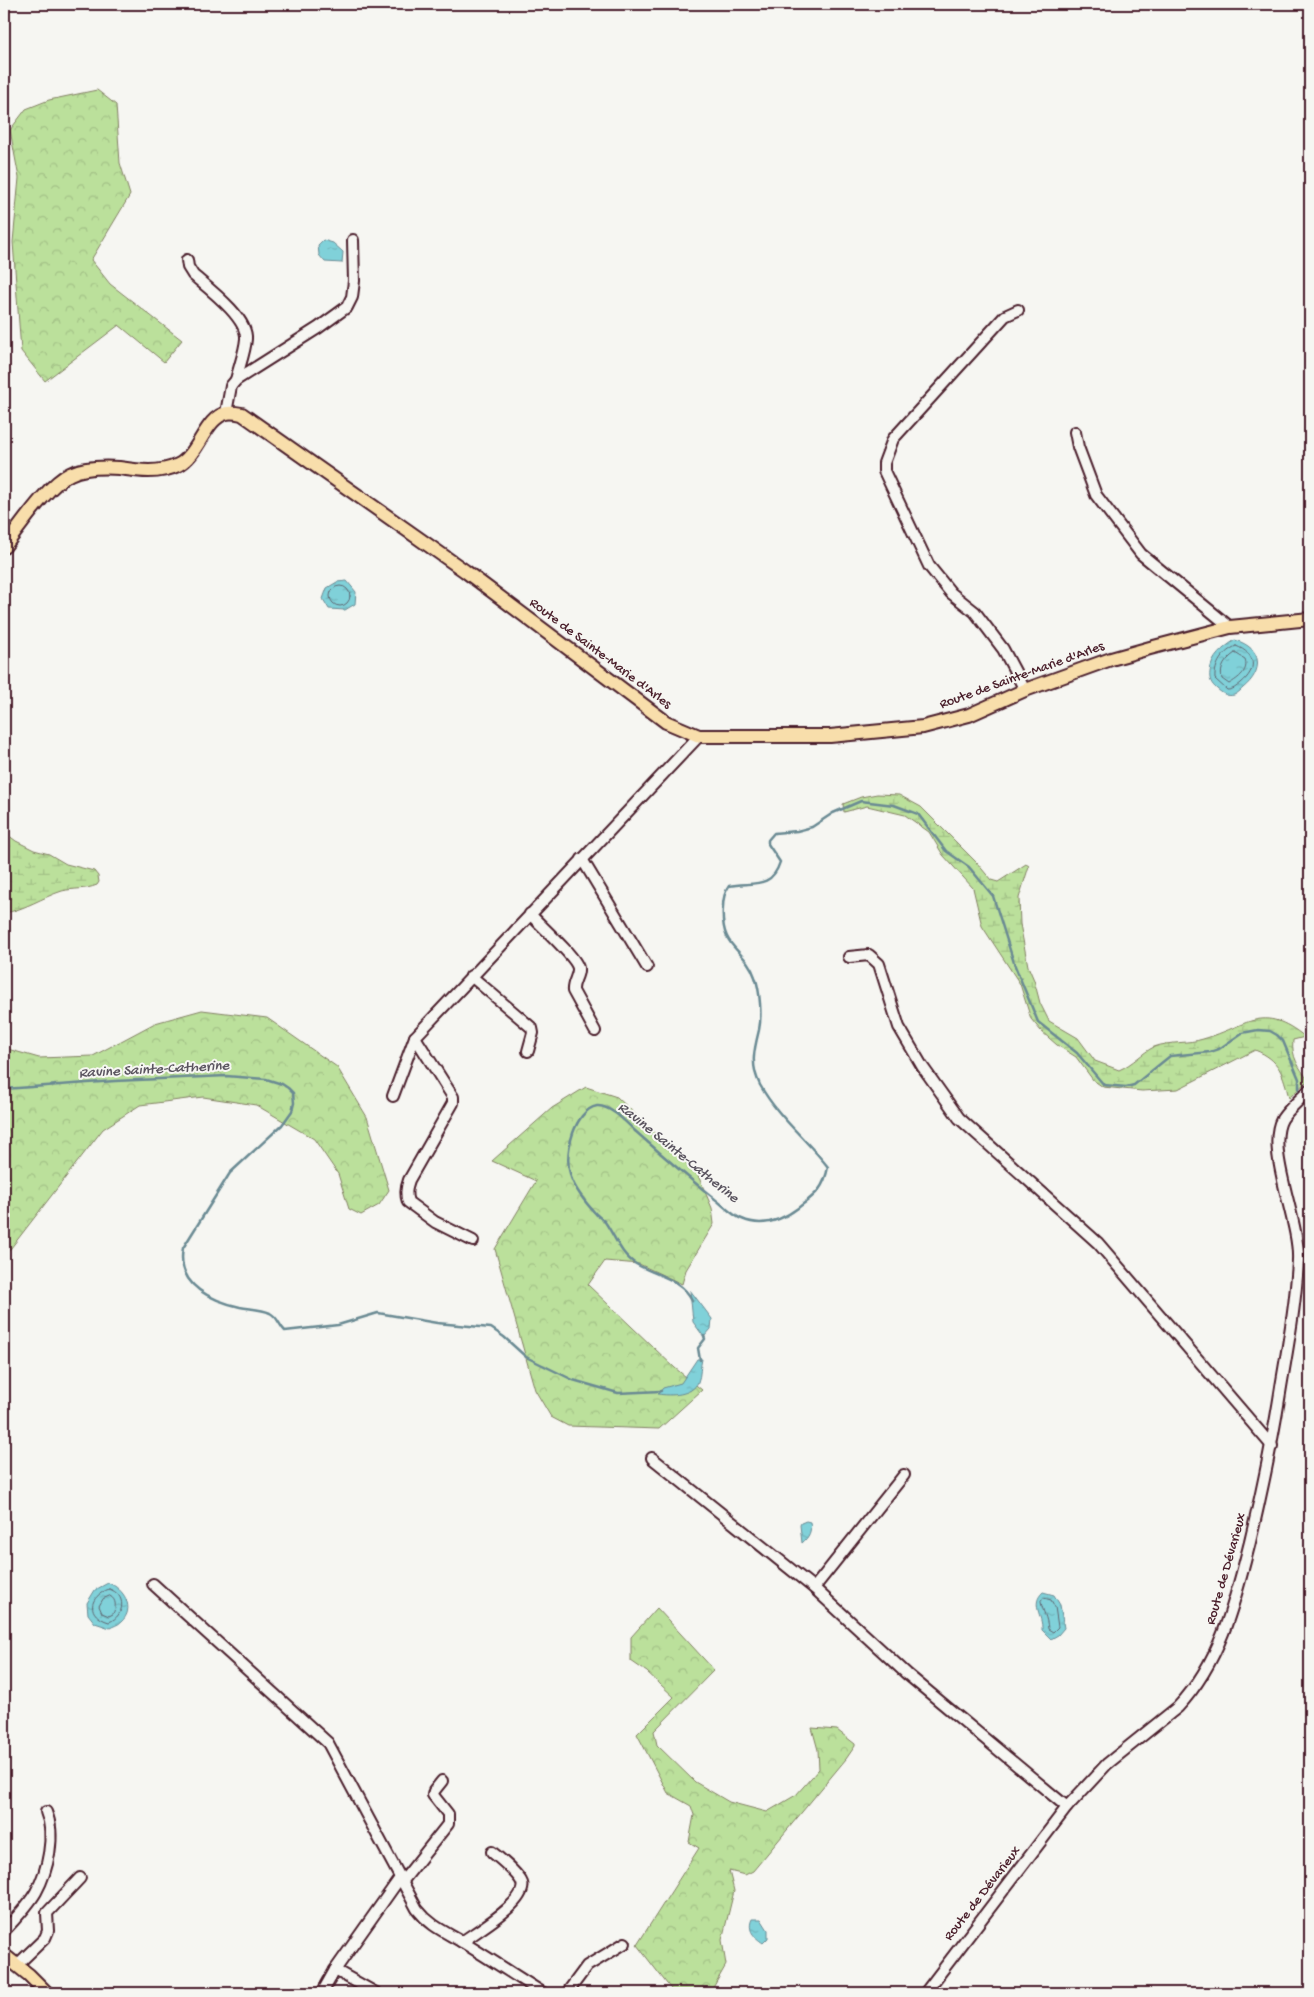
<svg xmlns="http://www.w3.org/2000/svg" width="1314" height="1997" font-family="'Gochi Hand',sans-serif">
  <style>
    .forest { fill: url(#forest-crowns); stroke: #828063 }
    .wetland { fill: url(#wetland-marsh); stroke: #828063 }
    .water { fill: url(#water-ripples); stroke: #6a8a93 }
    .lines { fill: none; stroke-linecap: round; stroke-linejoin: round }
    .shore { stroke: #606671; stroke-width: 1 }
    .stream { stroke: #6a8a93; stroke-width: 2.5 }
    .minor-casing { stroke: #4a1f2b; stroke-width: 14 }
    .major-casing { stroke: #4a1f2b; stroke-width: 16 }
    .minor { stroke: #f6f6f2; stroke-width: 10 }
    .major { stroke: #f8deab; stroke-width: 12 }
    .labels { text-anchor: middle; dominant-baseline: central; stroke-width: 4; stroke-linejoin: round; paint-order: stroke }
    .street-label { font-size: 14px; fill: #4a1f2b; stroke: #f6f6f2 }
    .water-label { font-size: 15px; font-style: italic; fill: #5a545f; stroke: #f6f6f2 }
  </style>
  <defs>
    <pattern id="forest-crowns" width="20" height="18" patternUnits="userSpaceOnUse" patternTransform="scale(1.25)"><rect width="20" height="18" fill="#bbe09b"/><path d="M2 6a3 3 0 1 1 6 0M12 15a3 3 0 1 1 6 0" fill="none" stroke="#a2c086"/></pattern>
    <pattern id="wetland-marsh" width="20" height="14" patternUnits="userSpaceOnUse" patternTransform="scale(1.25)"><rect width="20" height="14" fill="#bbe09b"/><path d="M1 5h8M5 5V1M11 12h8M15 12V8" fill="none" stroke="#a2c086"/></pattern>
    <pattern id="water-ripples" width="26" height="14" patternUnits="userSpaceOnUse" patternTransform="scale(1.25)"><rect width="26" height="14" fill="#80d1d9"/><path d="M2 4q2-2 4 0t4 0M15 11q2-2 4 0t4 0" fill="none" stroke="#70b3ba"/></pattern>
  </defs>
  <rect width="100%" height="100%" fill="#f6f6f2"/>
  <filter id="ink" filterUnits="userSpaceOnUse"><feTurbulence type="fractalNoise" baseFrequency=".02" numOctaves="2"/><feDisplacementMap in="SourceGraphic" scale="10" xChannelSelector="R" yChannelSelector="G"/><feConvolveMatrix kernelMatrix="1 2 1 2 8 2 1 2 1" color-interpolation-filters="sRGB"/></filter>
  <g filter="url(#ink)">
    <g class="forest">
      <polygon points="97,90 116,105 120,163 130,195 91,260 110,284 182,340 164,362 119,325 45,381 21,351 13,242 19,178 10,130 26,109 49,100"/>
      <polygon points="202,1010 267,1018 337,1067 367,1117 389,1190 379,1205 361,1215 349,1209 338,1174 314,1139 256,1105 203,1097 140,1105 103,1129 4,1257 4,1048 39,1058 93,1056 155,1023"/>
      <polygon points="586,1087 617,1097 697,1173 712,1208 714,1224 686,1270 682,1284 639,1264 605,1261 588,1285 675,1368 702,1390 659,1429 568,1426 551,1417 535,1390 495,1249 536,1181 492,1161 552,1108"/>
      <polygon points="657,1608 714,1670 654,1731 657,1745 695,1782 729,1802 767,1812 796,1795 819,1769 818,1750 812,1728 837,1730 855,1744 855,1746 846,1759 753,1871 745,1875 729,1871 734,1891 722,1940 726,1965 710,1993 674,1993 637,1945 699,1848 689,1842 694,1815 691,1806 668,1793 637,1734 674,1697 647,1672 631,1661 631,1637"/>
    </g>
    <g class="wetland">
      <path d="M877,794L899,795L921,807L977,863L991,880L998,882L1026,864L1029,866L1019,898L1020,924L1028,966L1034,980L1040,1003L1049,1021L1078,1038L1095,1061L1119,1070C1133,1064 1143,1052 1154,1047C1170,1041 1188,1044 1203,1039C1248,1026 1262,1002 1305,1037L1293,1040C1291,1057 1299,1067 1308,1080L1289,1098C1283,1074 1280,1060 1255,1050L1178,1089L1142,1091L1103,1087L1093,1080L1076,1057L1057,1045L1041,1031L1031,1019L1020,984L982,926L973,888L943,855L929,832L905,815L867,806L844,812L843,804L861,797Z"/>
      <path d="M4,832L16,841L34,850L49,854L66,864L94,871L98,876L99,882L97,885C85,890 74,888 62,891C43,897 24,910 4,913Z"/>
    </g>
    <g class="water">
      <polygon points="323,240 333,243 343,252 342,263 325,262 319,255 318,245"/>
      <polygon points="347,581 356,592 355,604 345,610 329,609 323,599 327,588 337,582"/>
      <path d="M1235,640C1263,648 1264,671 1243,688C1241,690 1237,694 1234,695C1227,697 1222,693 1217,689C1211,684 1209,679 1210,672C1211,657 1223,648 1235,640Z"/>
      <polygon points="690,1290 712,1319 711,1329 704,1337 693,1322"/>
      <path d="M697,1359H702C700,1366 701,1375 698,1382C692,1396 670,1396 658,1394L663,1388L681,1383Z"/>
      <path d="M806,1521L810,1522C812,1531 809,1537 802,1543L800,1525L801,1523Z"/>
      <path d="M108,1583C124,1588 136,1609 121,1622C118,1625 113,1626 110,1628L95,1623L88,1614L87,1603L95,1590Z"/>
      <path d="M1043,1592L1054,1595L1060,1605L1064,1628L1058,1635L1051,1639L1042,1630C1043,1615 1030,1604 1043,1592Z"/>
      <path d="M752,1919H761L768,1930V1938L763,1943C754,1937 747,1930 752,1919Z"/>
    </g>
    <g class="lines">
      <g class="shore">
        <circle cx="340" cy="596" r="10"/>
        <path d="M1236,646C1257,654 1257,670 1241,683C1236,687 1233,690 1227,690L1215,679C1214,664 1223,652 1236,646Z"/>
        <path d="M1235,653L1245,659C1249,671 1239,678 1229,684L1222,679C1219,668 1226,659 1235,653Z"/>
        <path d="M109,1589C127,1594 125,1616 109,1622C86,1615 88,1597 109,1589Z"/>
        <path d="M110,1596C117,1600 116,1607 113,1614L109,1616L102,1613L99,1606L103,1599Z"/>
        <path d="M1044,1598L1051,1600L1055,1607L1058,1627L1053,1632L1048,1629C1047,1616 1043,1613 1041,1602Z"/>
      </g>
      <g class="stream">
        <path d="M4,1089L115,1081L226,1076L266,1079L282,1084L288,1088L293,1093L294,1103L292,1111L282,1125L230,1173L183,1248C176,1285 210,1300 240,1307C250,1309 261,1309 270,1313C278,1317 279,1325 285,1331L338,1325L378,1313L437,1323L491,1328L504,1337L526,1357L573,1380L618,1393L661,1391"/>
        <polyline points="1303,1099 1310,1107"/>
        <path d="M692,1300C681,1278 656,1276 636,1264C620,1254 615,1236 605,1222C602,1219 599,1217 596,1214C572,1188 561,1169 573,1133C577,1122 585,1108 597,1106C610,1105 626,1122 634,1130C661,1154 687,1177 715,1199C723,1205 733,1216 742,1219C762,1228 782,1220 798,1208C815,1195 824,1189 828,1167C807,1140 777,1116 760,1085C750,1065 754,1050 759,1030C762,1016 760,990 755,977C744,946 720,951 723,907C723,899 724,893 729,886C750,881 771,891 780,862L768,844V840L774,833L797,831L812,827L833,813L861,801L894,805L918,814L946,851L969,867L993,896L1015,966L1038,1022L1077,1053L1104,1085L1126,1087L1134,1085L1170,1056L1210,1052L1219,1049L1242,1033L1258,1030L1270,1031L1277,1035L1283,1041L1299,1079V1095"/>
        <polyline points="700,1360 698,1348 705,1339 704,1336"/>
      </g>
      <defs>
        <g id="minor">
          <path d="M187,260L188,267L193,275C208,288 248,318 246,339C245,352 239,367 236,380"/>
          <polyline points="1018,310 1005,316 893,439 884,463 884,471 929,566 951,593 975,612 1003,649 1025,690"/>
          <polyline points="226,413 231,386 236,380 318,328 347,307 352,297 354,281 353,240"/>
          <polyline points="1075,432 1078,447 1096,495 1141,554 1230,627"/>
          <polyline points="582,859 647,967"/>
          <path d="M530,914C539,924 576,957 578,968C579,976 572,982 573,991L595,1031"/>
          <polyline points="849,957 869,955 879,964 899,1027 922,1066 959,1118 1098,1243 1272,1446"/>
          <polyline points="471,976 532,1028 533,1033 528,1051"/>
          <path d="M415,1037L453,1097V1103L409,1180C406,1188 405,1194 408,1202L435,1222L473,1241"/>
          <polyline points="393,1096 415,1037 699,736"/>
          <polyline points="652,1458 814,1588 907,1674 1067,1807"/>
          <path d="M153,1584L328,1743L417,1909C431,1927 446,1932 464,1943C490,1959 516,1976 543,1993"/>
          <polyline points="814,1588 904,1475"/>
          <polyline points="402,1882 448,1824 448,1814 433,1795 434,1791 442,1781"/>
          <path d="M4,1931C15,1919 28,1906 36,1892C48,1870 56,1835 46,1812"/>
          <path d="M462,1942C475,1932 528,1902 522,1883C519,1874 500,1859 492,1852"/>
          <polyline points="17,1965 45,1938 48,1931 47,1913 80,1878"/>
          <polyline points="335,1970 376,1993"/>
          <polyline points="322,1993 335,1970 400,1878"/>
          <polyline points="567,1993 587,1966 625,1943"/>
          <path d="M925,1993L1067,1807L1107,1764L1178,1707C1221,1661 1235,1601 1250,1542C1262,1491 1273,1439 1281,1387C1288,1345 1296,1303 1298,1260C1300,1222 1265,1149 1282,1119C1289,1108 1302,1098 1310,1089"/>
        </g>
        <g id="major">
          <path d="M4,547C20,527 47,485 70,474C84,467 103,467 119,468C139,471 159,474 178,465C199,455 205,417 227,413C231,412 237,413 242,414L465,571L666,722L699,736H830L923,727L969,715L1025,690L1111,659L1150,648L1230,627L1310,619"/>
          <polyline points="4,1955 29,1975 47,1993"/>
        </g>
      </defs>
      <use href="#minor" class="minor-casing"/>
      <use href="#major" class="major-casing"/>
      <use href="#minor" class="minor"/>
      <use href="#major" class="major"/>
    </g>
  </g>
  <g class="labels">
    <g class="street-label">
      <text transform="translate(600 654) rotate(37)">Route de Sainte-Marie d'Arles</text>
      <text transform="translate(1022 676) rotate(-20)">Route de Sainte-Marie d'Arles</text>
      <text transform="translate(1227 1569) rotate(-74)">Route de Dévarieux</text>
      <text transform="translate(983 1894) rotate(-52)">Route de Dévarieux</text>
    </g>
    <g class="water-label">
      <text transform="translate(154 1070) rotate(-3)">Ravine Sainte-Catherine</text>
      <text transform="translate(678 1153) rotate(39)">Ravine Sainte-Catherine</text>
    </g>
  </g>
  <rect width="1314" height="1997" fill="none" stroke="#f6f6f2" stroke-width="20"/>
  <rect x="10" y="10" width="1294" height="1977" fill="none" stroke="#4a1f2b" stroke-width="2" filter="url(#ink)"/>
</svg>
